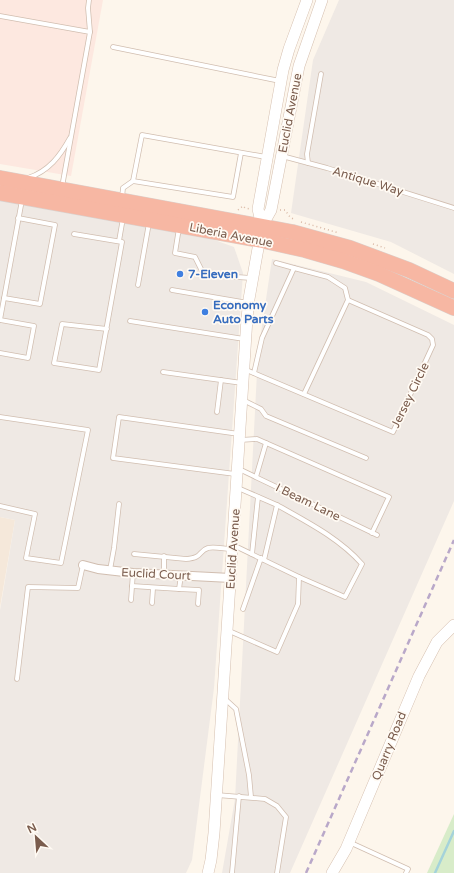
<svg xmlns="http://www.w3.org/2000/svg" width="454" height="873" font-family="'Varela Round',sans-serif">
  <style>
    .residential { fill: #f5e8da }
    .commercial { fill: #fde8e0 }
    .industrial { fill: #efe9e4 }
    .green { fill: #d8ecc9 }
    .lines { fill: none; stroke-linecap: round; stroke-linejoin: round }
    .stream { stroke: #a5d3da; stroke-width: 2.5 }
    .lane-casing { stroke: #d1beb0; stroke-width: 5.5 }
    .street-casing { stroke: #d1beb0; stroke-width: 10 }
    .secondary-casing { stroke: #d6c0b0; stroke-width: 12 }
    .highway-casing { stroke: #dad1cd; stroke-width: 16 }
    .path { stroke: #d9b8a5; stroke-width: 1.5; stroke-dasharray: 1 3; stroke-linecap: butt }
    .lane { stroke: #fff; stroke-width: 4 }
    .street { stroke: #fff; stroke-width: 8 }
    .secondary { stroke: #fff; stroke-width: 11 }
    .highway { stroke: #f7b7a3; stroke-width: 15 }
    .rail { stroke: #b9a8c9; stroke-width: 2.5; stroke-dasharray: 6 4; stroke-linecap: butt }
    .shop-dot { fill: #3f7fe0; stroke: #fffaf3; stroke-width: 1.5 }
    .labels { text-anchor: middle; dominant-baseline: central; stroke-width: 3.5; stroke-linejoin: round; paint-order: stroke }
    .street-label { font-size: 12px; fill: #7a5c4d; stroke: #fffaf3 }
    .shop-label { font-size: 12px; font-weight: bold; fill: #366cbe; stroke: #fffaf3; text-anchor: start }
  </style>
  <rect width="100%" height="100%" fill="#fdf6ec"/>
  <polygon class="residential" points="0,517 15,520 0,607"/>
  <polygon class="commercial" points="0,0 103,0 71,176 0,164"/>
  <g class="industrial">
    <polygon points="339,0 454,0 454,274 391,242 291,213 313,60"/>
    <polygon points="0,199 192,232 234,247 243,273 214,688 192,860 186,873 0,873 0,610 15,520 0,517"/>
    <polygon points="272,259 366,282 454,325 454,501 290,873 222,873 235,799 258,353"/>
  </g>
  <polygon class="green" points="454,814 454,873 427,873"/>
  <g class="lines">
    <polyline class="stream" points="435,873 454,831"/>
    <defs>
      <g id="lane">
        <polyline points="89,0 88,8 90,32"/>
        <polyline points="0,16 90,32 62,187"/>
        <polyline points="113,47 280,81"/>
        <polyline points="282,156 327,168 454,208"/>
        <polyline points="308,163 307,154 321,74"/>
        <path d="M28,178C49,171 60,156 70,138"/>
        <polyline points="133,181 233,197 241,153"/>
        <polyline points="122,198 123,188 133,181 142,135 266,157"/>
        <polyline points="179,228 175,253 195,257 202,271 237,277 251,278"/>
        <polyline points="74,234 122,242 99,370 54,363 62,324 107,329"/>
        <polyline points="119,241 123,218"/>
        <polyline points="276,263 294,268"/>
        <polyline points="138,285 149,223"/>
        <polyline points="172,290 248,303"/>
        <polyline points="4,298 40,304 55,225 18,218"/>
        <polyline points="0,320 22,200"/>
        <polyline points="0,320 34,326 28,358 0,353"/>
        <polyline points="130,321 244,339"/>
        <polyline points="244,369 393,432 433,345 432,339 428,335 348,300"/>
        <polyline points="163,372 242,383"/>
        <polyline points="254,373 262,338 294,268 328,277 345,288 348,300 304,394"/>
        <polyline points="243,400 261,409 266,416 366,458"/>
        <polyline points="217,412 221,380"/>
        <polyline points="0,417 88,430 61,563 26,558 35,514 0,506"/>
        <polyline points="240,440 257,439 389,497 372,533"/>
        <polyline points="239,469 377,535"/>
        <polyline points="235,474 113,458 119,417 239,434"/>
        <polyline points="256,477 266,443"/>
        <polyline points="238,488 277,505 264,560"/>
        <path d="M277,505C307,522 339,538 362,564L345,597L299,577"/>
        <path d="M134,554L186,559C203,558 198,551 208,548C214,546 224,549 230,549"/>
        <polyline points="252,554 258,497"/>
        <polyline points="110,570 114,548 119,504"/>
        <polyline points="164,574 164,556"/>
        <polyline points="181,575 179,589 199,590 198,604"/>
        <polyline points="132,586 179,589"/>
        <polyline points="131,600 133,573"/>
        <polyline points="152,603 153,588"/>
        <polyline points="243,609 261,558"/>
        <polyline points="227,630 277,652 298,604 299,577 233,545"/>
        <polyline points="17,679 28,587 78,588 83,565"/>
        <polyline points="225,699 236,709 249,775 251,797"/>
        <polyline points="217,795 265,799 277,806 286,817 277,873"/>
        <polyline points="349,842 408,869 406,873"/>
        <polyline points="232,873 239,796"/>
      </g>
      <polyline id="street" points="83,565 98,569 133,573 231,578"/>
      <g id="secondary">
        <polyline points="262,226 271,210 299,66 322,0"/>
        <polyline points="208,873 211,860 214,833 247,318 249,299 262,226 258,209 283,70 289,49 307,0"/>
        <polyline points="332,873 346,849 419,676 437,642 454,625"/>
      </g>
      <g id="highway">
        <polyline points="0,178 292,232 350,248 409,270 454,291"/>
        <polyline points="0,193 260,240 305,250 343,261 379,274 454,308"/>
      </g>
    </defs>
    <use href="#lane" class="lane-casing"/>
    <use href="#street" class="street-casing"/>
    <use href="#secondary" class="secondary-casing"/>
    <use href="#highway" class="highway-casing"/>
    <g class="path">
      <polyline points="238,210 243,206 245,208 250,209"/>
      <polyline points="280,210 285,210 290,217 295,220"/>
      <polyline points="301,222 339,233"/>
      <polyline points="373,244 385,248"/>
    </g>
    <use href="#lane" class="lane"/>
    <use href="#street" class="street"/>
    <use href="#secondary" class="secondary"/>
    <use href="#highway" class="highway"/>
    <polyline class="rail" points="306,873 454,540"/>
  </g>
  <g class="shop-dot">
    <circle cx="180" cy="274" r="4"/>
    <circle cx="205" cy="312" r="4"/>
  </g>
  <g class="labels">
    <g class="street-label">
      <text transform="translate(290 113) rotate(-79)">Euclid Avenue</text>
      <text transform="translate(368 181) rotate(17)">Antique Way</text>
      <text transform="translate(231 235) rotate(11)">Liberia Avenue</text>
      <text transform="translate(410 395) rotate(-64)">Jersey Circle</text>
      <text transform="translate(308 502) rotate(26)">I Beam Lane</text>
      <text transform="translate(233 549) rotate(-86)">Euclid Avenue</text>
      <text transform="translate(156 574) rotate(3)">Euclid Court</text>
      <text transform="translate(389 746) rotate(-68)">Quarry Road</text>
    </g>
    <g class="shop-label">
      <text x="188" y="274">7-Eleven</text>
      <text x="213" y="305">Economy<tspan x="213" dy="14">Auto Parts</tspan></text>
    </g>
  </g>
  <g transform="translate(36 837) rotate(334)" stroke="#fffaf3" stroke-width="3" paint-order="stroke">
  <path d="M0-3L7 15L0 10L-7 15Z" fill="#7a5c4d"/>
  <text y="-6" font-size="11" font-weight="bold" text-anchor="middle" fill="#7a5c4d">N</text>
  </g>
</svg>
